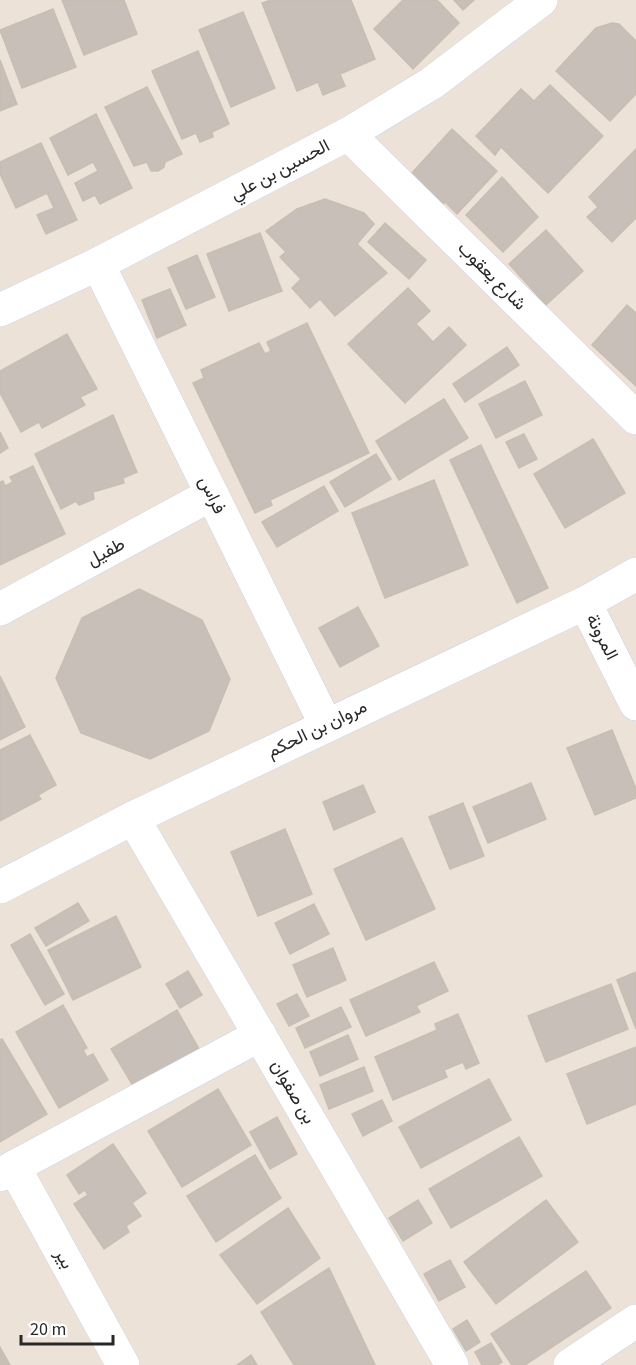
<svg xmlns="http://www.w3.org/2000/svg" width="636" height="1365" font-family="'Source Sans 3',Vazirmatn,sans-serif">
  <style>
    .building { fill: #c7bfb8; stroke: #c8beb1; stroke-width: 1.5 }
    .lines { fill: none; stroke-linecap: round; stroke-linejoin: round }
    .street-casing { stroke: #cdd3e3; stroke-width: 34 }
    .street { stroke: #fff; stroke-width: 33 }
    .labels { text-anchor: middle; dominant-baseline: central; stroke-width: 4.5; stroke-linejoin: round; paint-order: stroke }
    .street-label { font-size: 18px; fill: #282828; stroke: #fff }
  </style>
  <rect width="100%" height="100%" fill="#ede2d8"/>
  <g class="building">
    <polygon points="62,0 124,0 137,34 84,55"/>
    <polygon points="271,0 351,0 375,59 340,74 345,86 323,95 318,82 297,91 262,3"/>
    <polygon points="403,0 437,0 459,23 413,69 374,29"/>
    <polygon points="454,0 474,0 463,10"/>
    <polygon points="53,9 76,67 22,88 0,30"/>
    <polygon points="243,12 275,88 231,107 199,30"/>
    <polygon points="612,23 619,24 636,41 636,94 610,121 556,71 596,28"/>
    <polygon points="198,51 229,124 212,132 213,137 200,142 196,133 182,139 152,71"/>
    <polygon points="0,60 17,104 0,111"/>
    <polygon points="550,85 603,136 548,193 501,147 495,155 476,136 521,89 534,101"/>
    <polygon points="147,87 182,154 165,162 164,167 158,171 151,171 147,162 134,166 105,107"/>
    <polygon points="96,114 132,188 100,204 95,195 83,201 75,183 98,171 93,162 68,175 50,138"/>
    <polygon points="452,129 497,171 457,214 445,202 439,208 411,174"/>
    <polygon points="41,143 77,220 46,234 37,215 54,208 47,193 16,208 0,174 0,162"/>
    <polygon points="636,149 636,218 612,242 587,217 598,207 589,197"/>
    <polygon points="502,177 538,217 503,252 466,215"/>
    <polygon points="325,199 364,213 374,224 357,244 387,273 335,316 320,299 310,308 292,288 301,279 280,257 286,252 266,231 297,209"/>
    <polygon points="385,223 426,260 409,279 368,242"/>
    <polygon points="546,230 583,271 546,305 509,264"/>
    <polygon points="260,233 282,291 229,311 207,254"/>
    <polygon points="197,255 215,297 186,309 168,268"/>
    <polygon points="408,288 430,311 416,324 433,342 449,327 466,345 405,403 348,344"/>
    <polygon points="170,289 186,325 157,338 142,300"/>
    <polygon points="627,305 636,313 636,386 592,345"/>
    <polygon points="307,323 369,453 270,500 272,505 255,513 193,383 204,378 201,370 259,343 265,354 271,351 267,342"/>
    <polygon points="67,334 97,389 80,397 85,405 42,428 39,422 21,432 0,393 0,371"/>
    <polygon points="507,347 519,365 465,402 453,384"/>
    <polygon points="525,381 542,415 496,438 479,404"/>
    <polygon points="444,399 468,438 399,480 376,441"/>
    <polygon points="113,415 137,472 123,478 124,483 93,492 94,499 79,505 76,501 61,509 35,454"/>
    <polygon points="0,432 8,448 0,453"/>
    <polygon points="524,434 537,459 519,468 506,442"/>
    <polygon points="593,439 625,493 565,528 534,474"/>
    <polygon points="481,445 548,588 517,603 450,460"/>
    <polygon points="376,454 391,479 345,507 330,482"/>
    <polygon points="33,466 65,534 0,565 0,482 3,481 5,486 13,482 10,477"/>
    <polygon points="434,480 468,565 385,598 352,513"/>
    <polygon points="324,486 338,511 277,547 262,522"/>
    <polygon points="139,589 202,620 230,679 209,731 150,759 81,733 56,678 82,618"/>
    <polygon points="358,607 379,646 340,667 319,628"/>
    <polygon points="0,676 25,727 0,740"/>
    <polygon points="612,730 636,789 636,798 595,815 567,748"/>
    <polygon points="30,735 56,785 38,795 41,799 0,821 0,750"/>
    <polygon points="531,783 546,819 488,843 473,807"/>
    <polygon points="363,785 375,812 334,830 323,802"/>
    <polygon points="463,803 484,856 450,869 429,817"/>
    <polygon points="285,829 312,894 258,916 231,852"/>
    <polygon points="402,838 435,909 366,940 334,869"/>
    <polygon points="78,903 89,921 46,946 35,928"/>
    <polygon points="314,904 329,934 290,954 275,923"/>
    <polygon points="116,916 141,967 73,1000 48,950"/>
    <polygon points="30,934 64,994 45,1005 11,945"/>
    <polygon points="333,948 346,980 307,997 293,965"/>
    <polygon points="434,962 448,991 416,1006 420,1012 366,1036 350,1000"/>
    <polygon points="188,971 202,995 180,1008 166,984"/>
    <polygon points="636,972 636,1029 617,980"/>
    <polygon points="611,984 628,1029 546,1062 528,1016"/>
    <polygon points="297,994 309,1016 289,1026 277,1004"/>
    <polygon points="63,1005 87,1048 83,1050 87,1057 93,1054 108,1080 59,1108 16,1032"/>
    <polygon points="341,1007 351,1027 305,1048 296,1028"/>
    <polygon points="177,1010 203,1056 138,1094 111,1049"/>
    <polygon points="458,1014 479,1063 466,1069 463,1062 444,1070 447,1077 393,1100 375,1057 437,1030 435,1024"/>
    <polygon points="348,1035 358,1059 320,1076 310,1052"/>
    <polygon points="2,1039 47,1114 0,1142 0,1040"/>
    <polygon points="636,1047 636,1104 587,1124 567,1074"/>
    <polygon points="364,1067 373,1091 329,1109 320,1085"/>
    <polygon points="489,1079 511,1120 421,1168 399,1127"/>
    <polygon points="218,1089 251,1145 182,1187 148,1131"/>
    <polygon points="382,1100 392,1121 363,1136 352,1114"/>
    <polygon points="277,1117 297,1154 270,1169 250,1132"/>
    <polygon points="519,1137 542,1176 451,1228 429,1189"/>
    <polygon points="113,1144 146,1193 132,1203 141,1216 126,1226 129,1232 104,1249 74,1204 88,1195 85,1190 79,1194 67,1175"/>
    <polygon points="255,1155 281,1198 216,1242 187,1196"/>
    <polygon points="418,1200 432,1223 403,1241 389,1218"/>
    <polygon points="546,1200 578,1242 496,1304 464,1262"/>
    <polygon points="288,1208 320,1258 257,1304 220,1255"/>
    <polygon points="450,1260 465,1287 439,1301 424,1274"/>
    <polygon points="329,1268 375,1365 294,1365 261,1312"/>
    <polygon points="586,1271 611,1308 525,1365 512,1365 491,1334"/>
    <polygon points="467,1320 480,1342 466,1351 453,1329"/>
    <polygon points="491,1343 502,1362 497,1365 482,1365 475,1352"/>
    <polygon points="0,1347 10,1365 0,1365"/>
    <polygon points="251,1355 257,1365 237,1365"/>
  </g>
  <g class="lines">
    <defs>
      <g id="street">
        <polyline points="348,134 636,418"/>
        <polyline points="98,264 326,725"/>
        <polyline points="0,310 98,264 348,134 432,83 541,0"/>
        <polyline points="585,603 636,704"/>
        <polyline points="0,609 212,494"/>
        <polyline points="133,818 452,1365"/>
        <polyline points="0,887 133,818 585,603 636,574"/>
        <polyline points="14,1167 260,1035"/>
        <polyline points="0,1175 14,1167 123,1365"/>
        <polyline points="570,1365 636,1321"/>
      </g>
    </defs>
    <use href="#street" class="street-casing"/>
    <use href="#street" class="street"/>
  </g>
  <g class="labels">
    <g class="street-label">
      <text transform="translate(280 170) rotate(-28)">الحسين بن علي</text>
      <text transform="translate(492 276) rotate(45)">شارع يعقوب</text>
      <text transform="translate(212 495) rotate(64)">فراس</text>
      <text transform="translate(106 552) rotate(-28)">طفيل</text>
      <text transform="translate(602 637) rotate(63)">المرونة</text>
      <text transform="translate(317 729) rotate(-26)">مروان بن الحكم</text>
      <text transform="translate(293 1092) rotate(60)">بن صفوان</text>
      <text transform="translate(64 1259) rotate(61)">بير</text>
    </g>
  </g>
  <path d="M21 1335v9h92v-9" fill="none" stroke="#282828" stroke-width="3"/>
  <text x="30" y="1335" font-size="18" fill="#282828" stroke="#ffffff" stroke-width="4.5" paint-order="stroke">20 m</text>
</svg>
